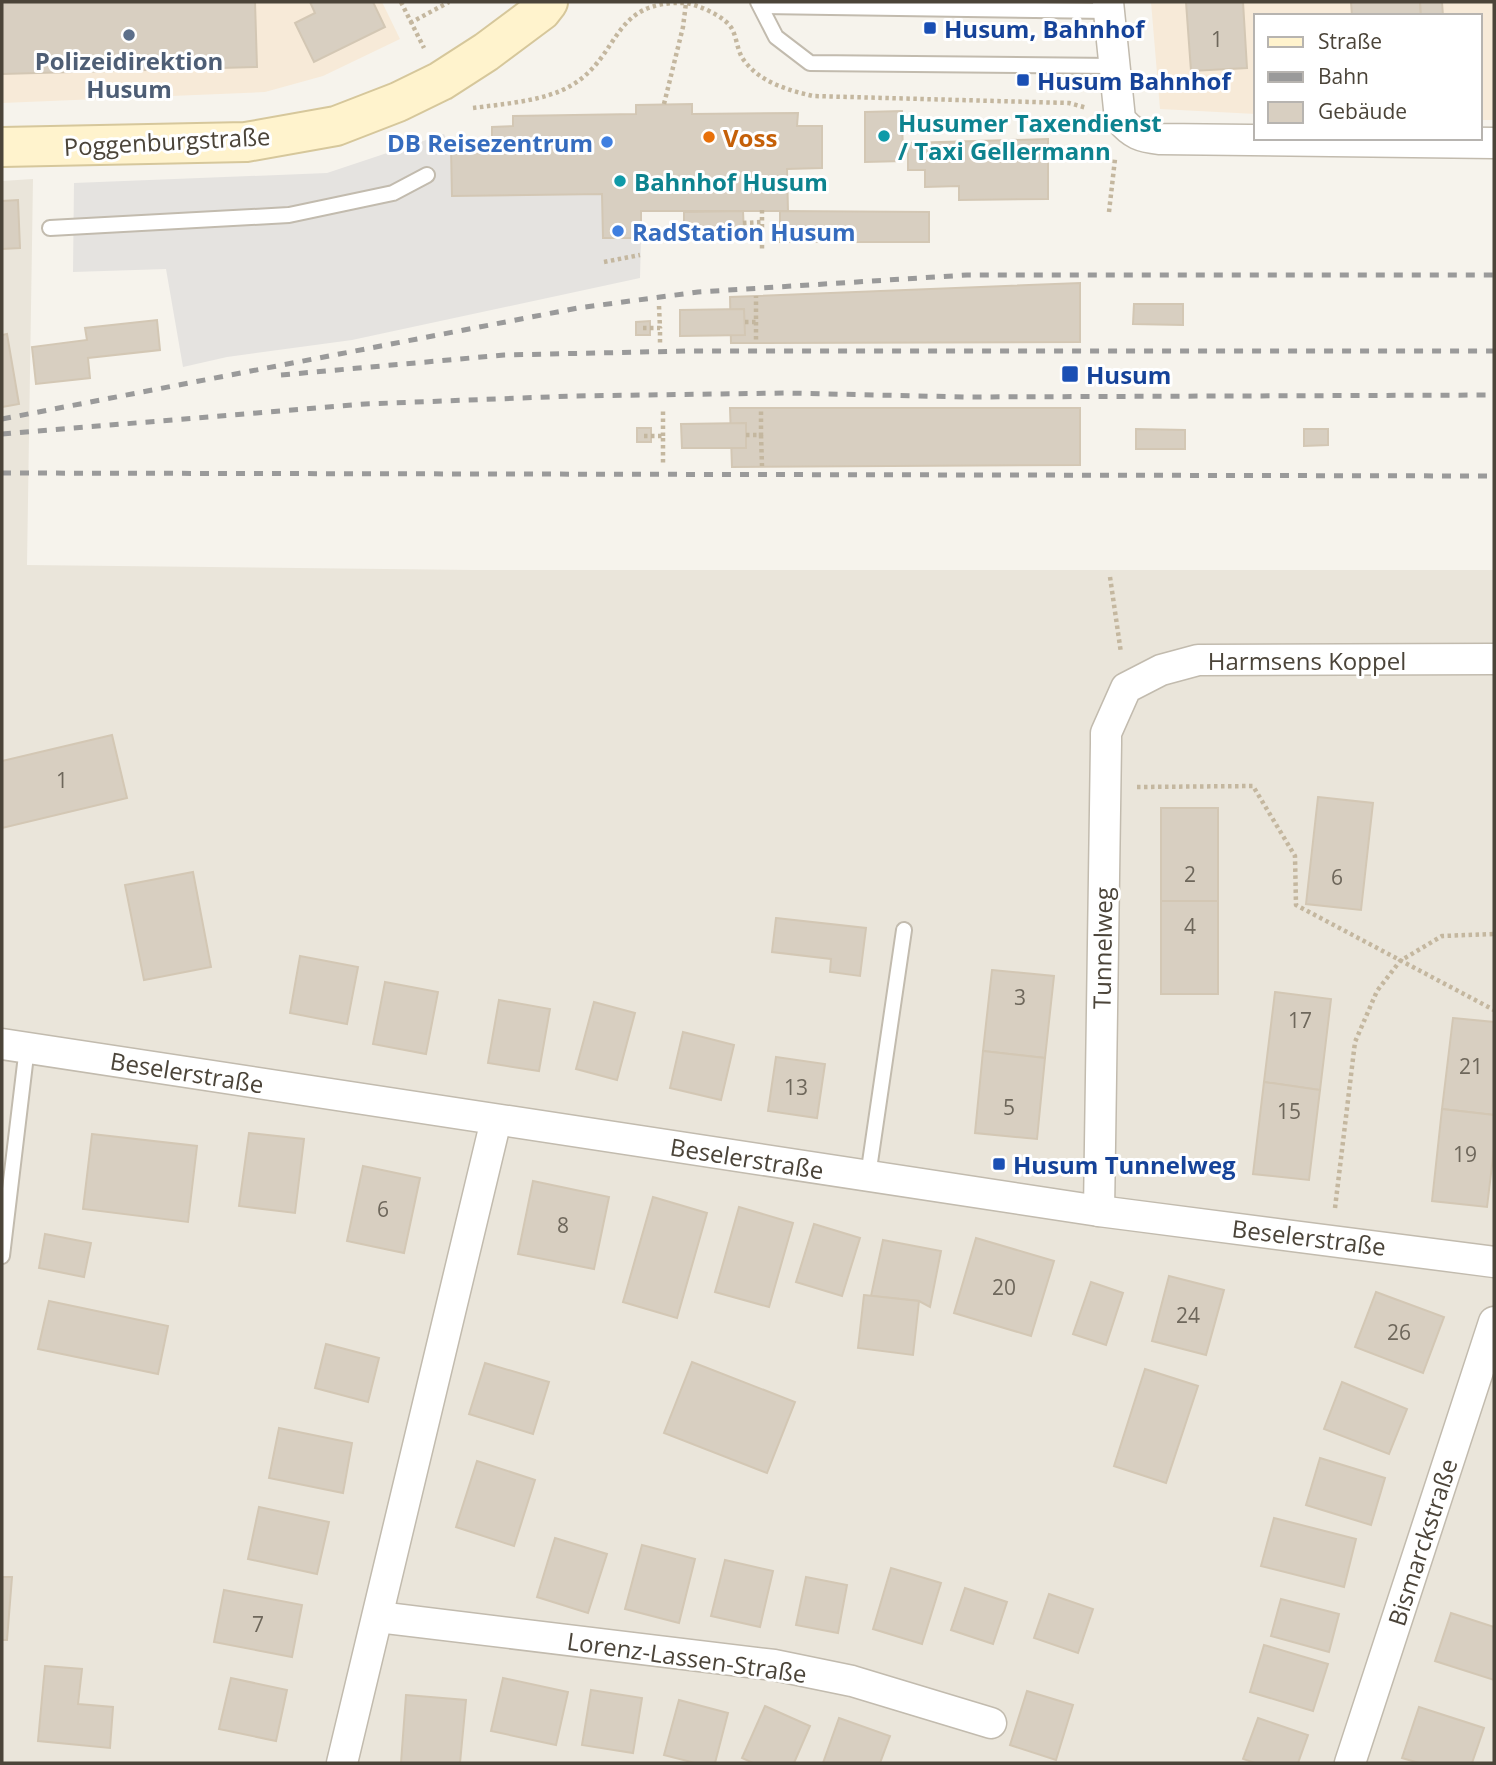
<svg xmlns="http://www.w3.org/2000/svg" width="1496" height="1765" font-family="'Open Sans',sans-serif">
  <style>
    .residential { fill: #eae5da }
    .commercial { fill: #f7ead8 }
    .parking { fill: #e5e3e0 }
    .building { fill: #d8cfc1; stroke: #d3c7b4; stroke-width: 2 }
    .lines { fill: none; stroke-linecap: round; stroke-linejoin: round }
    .lane-casing { stroke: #c2bbae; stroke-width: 18 }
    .street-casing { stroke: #c2bbae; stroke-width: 33 }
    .secondary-casing { stroke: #d6c79b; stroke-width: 42 }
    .path { stroke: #c4b79f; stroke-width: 4.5; stroke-dasharray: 3.5 3.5; stroke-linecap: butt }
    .lane { stroke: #fff; stroke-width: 14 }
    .street { stroke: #fff; stroke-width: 30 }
    .secondary { stroke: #fff3cd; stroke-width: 38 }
    .rail { stroke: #9a9a9a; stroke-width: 5; stroke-dasharray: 9 9; stroke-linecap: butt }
    .transit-dot { fill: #1a4fb4; stroke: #fff; stroke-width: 2.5 }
    .service-dot { fill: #5c6f8a; stroke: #fff; stroke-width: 2.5 }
    .culture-dot { fill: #0f9aa8; stroke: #fff; stroke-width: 2.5 }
    .food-dot { fill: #e8710a; stroke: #fff; stroke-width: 2.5 }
    .shop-dot { fill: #3f7fe0; stroke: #fff; stroke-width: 2.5 }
    .labels { text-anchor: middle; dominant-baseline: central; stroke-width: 6; stroke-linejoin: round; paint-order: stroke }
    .number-label { font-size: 21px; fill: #6e675b }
    .transit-label { font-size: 24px; font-weight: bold; fill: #164399; stroke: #fff; text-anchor: start }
    .service-label { font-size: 24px; font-weight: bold; fill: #4e5e75; stroke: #fff }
    .culture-label { font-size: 24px; font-weight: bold; fill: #0d838f; stroke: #fff; text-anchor: start }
    .food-label { font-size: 24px; font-weight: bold; fill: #c56008; stroke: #fff; text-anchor: start }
    .street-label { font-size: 24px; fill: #4b4439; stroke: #fff }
    .shop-label { font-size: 24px; font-weight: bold; fill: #366cbe; stroke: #fff; text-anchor: end }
  </style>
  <rect width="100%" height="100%" fill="#f6f3ec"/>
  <polygon class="residential" points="33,179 27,565 473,570 1494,570 1494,1763 2,1763 2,181"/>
  <g class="commercial">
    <polygon points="2,2 382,2 400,39 323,76 265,92 2,103"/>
    <polygon points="1151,2 1494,2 1494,120 1480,120 1480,16 1256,16 1256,114 1160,109"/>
  </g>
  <polygon class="parking" points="444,134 451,148 452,196 602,194 603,238 641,238 640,278 352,340 227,357 183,367 166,269 73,272 74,183 327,173"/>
  <g class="building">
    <polygon points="2,2 255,2 257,67 2,74"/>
    <polygon points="310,2 373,2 385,27 314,62 295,23 315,13"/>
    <polygon points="1186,2 1243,2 1247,68 1191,71"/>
    <polygon points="1351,2 1420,2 1421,16 1352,16"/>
    <polygon points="1420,2 1442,2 1443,16 1421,16"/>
    <polygon points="692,104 692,114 798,113 797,126 822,126 822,168 787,169 788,211 641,211 641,238 603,238 602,194 452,196 451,148 492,148 492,127 513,126 513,116 636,114 636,105"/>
    <polygon points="902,111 903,161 865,162 865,112"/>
    <polygon points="1048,139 1048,199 959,200 959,186 925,187 925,170 908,170 908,143"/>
    <polygon points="18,200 20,248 2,249 2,201"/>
    <polygon points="743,211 744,234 684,235 684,212"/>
    <polygon points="780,211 929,212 929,242 780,242"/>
    <polygon points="1080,283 1080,342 731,343 730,297"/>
    <polygon points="1134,304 1183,304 1183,325 1133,324"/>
    <polygon points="744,309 745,335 680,336 680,310"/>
    <polygon points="157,320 160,350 88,358 90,378 36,384 32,347 87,340 85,328"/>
    <polygon points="650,321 650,335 636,335 636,322"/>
    <polygon points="7,334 19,404 2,407 2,335"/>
    <polygon points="730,408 1080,408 1080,465 732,467"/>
    <polygon points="746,423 746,448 682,448 681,424"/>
    <rect x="637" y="428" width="14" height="14"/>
    <polygon points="1136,429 1185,430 1185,449 1136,449"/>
    <polygon points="1304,429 1328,429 1328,445 1304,446"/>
    <polygon points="112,735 127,798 2,828 2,761"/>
    <polygon points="1318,797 1373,803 1361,910 1306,904"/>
    <rect x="1161" y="808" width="57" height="93"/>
    <polygon points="193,872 211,967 144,980 125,885"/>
    <rect x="1161" y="901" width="57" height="93"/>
    <polygon points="776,918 866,928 860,976 830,972 831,959 772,952"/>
    <polygon points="300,956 358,967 347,1024 290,1013"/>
    <polygon points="992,970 1054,976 1045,1058 983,1051"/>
    <polygon points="385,982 438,992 426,1054 373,1044"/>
    <polygon points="1275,992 1331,999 1320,1090 1264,1082"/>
    <polygon points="499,1000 550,1009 539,1071 488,1063"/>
    <polygon points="594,1002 635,1013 617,1080 576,1069"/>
    <polygon points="1453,1018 1494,1022 1494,1115 1442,1109"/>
    <polygon points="683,1032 734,1045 721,1100 670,1088"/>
    <polygon points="983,1051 1045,1058 1037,1139 975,1133"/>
    <polygon points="776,1057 825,1064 817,1118 768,1111"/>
    <polygon points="1264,1082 1320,1090 1309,1180 1253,1174"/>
    <polygon points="1442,1109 1494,1115 1494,1149 1487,1207 1432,1201"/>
    <polygon points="249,1133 304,1139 295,1213 239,1206"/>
    <polygon points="92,1134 197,1146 188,1222 83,1209"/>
    <polygon points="363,1166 420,1178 404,1253 347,1241"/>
    <polygon points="533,1181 609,1197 594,1269 518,1254"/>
    <polygon points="653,1197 707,1213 677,1318 623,1302"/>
    <polygon points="739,1207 793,1223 769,1307 715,1292"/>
    <polygon points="814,1224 860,1238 842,1296 796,1282"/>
    <polygon points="45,1234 91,1243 84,1277 39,1268"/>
    <polygon points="976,1238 1054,1261 1031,1336 954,1313"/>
    <polygon points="883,1240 941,1251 930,1307 919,1301 871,1296"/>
    <polygon points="1169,1276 1224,1290 1206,1355 1152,1341"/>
    <polygon points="1091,1282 1123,1293 1106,1345 1073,1334"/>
    <polygon points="1376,1292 1444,1317 1423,1373 1355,1347"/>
    <polygon points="864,1295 919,1301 913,1355 858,1348"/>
    <polygon points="49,1301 168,1326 158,1374 38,1349"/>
    <polygon points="326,1344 379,1358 368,1402 315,1388"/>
    <polygon points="692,1362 795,1402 767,1473 664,1433"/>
    <polygon points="485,1363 549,1382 533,1434 469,1414"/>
    <polygon points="1145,1369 1198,1386 1166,1483 1114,1466"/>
    <polygon points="1342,1382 1407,1409 1389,1454 1324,1429"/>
    <polygon points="279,1428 352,1443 343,1493 269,1478"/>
    <polygon points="1320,1458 1385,1478 1371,1525 1306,1505"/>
    <polygon points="477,1461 535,1480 514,1546 456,1527"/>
    <polygon points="259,1507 329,1522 317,1574 248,1559"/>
    <polygon points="1274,1518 1356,1539 1344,1587 1261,1566"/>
    <polygon points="555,1538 607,1554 588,1613 537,1597"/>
    <polygon points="642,1545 695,1559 679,1623 625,1609"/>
    <polygon points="725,1560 773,1571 760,1627 711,1616"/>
    <polygon points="891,1568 941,1583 922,1644 873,1629"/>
    <polygon points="2,1577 12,1577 7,1640 2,1640"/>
    <polygon points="806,1577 847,1585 838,1633 796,1625"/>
    <polygon points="965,1588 1007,1602 993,1644 951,1630"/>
    <polygon points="224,1590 302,1605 292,1657 214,1642"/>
    <polygon points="1049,1594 1093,1609 1078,1653 1034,1638"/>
    <polygon points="1281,1599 1339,1614 1329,1652 1271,1636"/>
    <polygon points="1451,1613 1494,1627 1494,1680 1435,1661"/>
    <polygon points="1264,1645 1328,1664 1313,1711 1250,1692"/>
    <polygon points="45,1666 82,1669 78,1704 113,1707 110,1748 38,1741"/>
    <polygon points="231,1678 287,1690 276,1741 219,1729"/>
    <polygon points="503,1678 568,1692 556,1745 491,1731"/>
    <polygon points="591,1690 642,1698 633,1753 582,1745"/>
    <polygon points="1027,1691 1073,1705 1056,1760 1010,1745"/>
    <polygon points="406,1695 466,1700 460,1763 401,1763"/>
    <polygon points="679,1700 728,1713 715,1763 695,1763 664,1755"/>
    <polygon points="765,1706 810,1726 794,1763 753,1763 742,1758"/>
    <polygon points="1419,1707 1484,1728 1472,1763 1419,1763 1402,1758"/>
    <polygon points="839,1718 890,1736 880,1763 823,1763"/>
    <polygon points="1258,1718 1308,1735 1298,1763 1255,1763 1243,1759"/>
  </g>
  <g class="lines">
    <defs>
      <g id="lane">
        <polyline points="758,2 776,37 810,63 1114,66"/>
        <polyline points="761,6 1109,11"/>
        <polyline points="50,228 289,215 393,193 427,175"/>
        <polyline points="868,1176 904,930"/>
        <polyline points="2,1256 27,1047"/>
      </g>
      <g id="street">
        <path d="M1108,2L1120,119C1132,134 1141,137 1160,139L1494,143"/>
        <polyline points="2,1044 1099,1211 1494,1262"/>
        <polyline points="1099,1211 1106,743 1106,733 1126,688 1161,670 1198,660 1494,659"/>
        <polyline points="378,1617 774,1665 852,1681 991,1723"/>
        <polyline points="342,1763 496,1120"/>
        <polyline points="1350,1763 1494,1322"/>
      </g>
      <polyline id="secondary" points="2,147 246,142 336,126 398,102 441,81 486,52 541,11 548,2"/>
    </defs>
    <use href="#lane" class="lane-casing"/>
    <use href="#street" class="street-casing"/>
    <use href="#secondary" class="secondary-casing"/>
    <g class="path">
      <polyline points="401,2 424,48"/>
      <polyline points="410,23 449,2"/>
      <polyline points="664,104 683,27 686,3"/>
      <path d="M473,108C503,104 546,101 572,85C622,55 610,0 686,3C699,5 726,17 732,29C737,38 737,50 743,59C759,82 787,90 813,96L1069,103L1087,108"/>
      <polyline points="762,210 762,222"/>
      <polyline points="1109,212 1115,159"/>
      <polyline points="743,223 762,222 762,250"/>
      <polyline points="604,262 640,255"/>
      <polyline points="659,306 660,328"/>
      <polyline points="745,322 756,322 756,296"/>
      <polyline points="756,322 756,343"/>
      <polyline points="643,328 660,328 660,344"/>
      <polyline points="746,435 761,435 761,408"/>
      <polyline points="761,435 762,466"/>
      <polyline points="644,436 663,436 663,466"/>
      <polyline points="663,436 663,409"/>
      <polyline points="1110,577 1121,653"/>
      <polyline points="1137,787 1253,786 1295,856 1296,905 1494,1010"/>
      <polyline points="1335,1208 1355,1042 1377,991 1400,961 1442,936 1493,934"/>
    </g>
    <use href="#lane" class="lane"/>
    <use href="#street" class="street"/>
    <use href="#secondary" class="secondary"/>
    <g class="rail">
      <polyline points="281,375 504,355 688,351 1494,351"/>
      <polyline points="2,419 578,308 698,292 967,275 1494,275"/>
      <polyline points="2,434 365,404 573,396 786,393 966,397 1494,395"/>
      <polyline points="2,473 1494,476"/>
    </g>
  </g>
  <g class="transit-dot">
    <rect x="923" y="21" width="14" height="14" rx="3.5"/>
    <rect x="1016" y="73" width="14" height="14" rx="3.5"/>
    <rect x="1061" y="365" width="18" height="18" rx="3.5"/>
    <rect x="992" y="1157" width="14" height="14" rx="3.5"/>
  </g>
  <circle class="service-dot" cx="129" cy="35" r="7"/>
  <g class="culture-dot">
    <circle cx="884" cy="136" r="7"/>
    <circle cx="620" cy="181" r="7"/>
  </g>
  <circle class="food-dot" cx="709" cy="137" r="7"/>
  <g class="shop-dot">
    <circle cx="607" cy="142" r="7"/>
    <circle cx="618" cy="231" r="7"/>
  </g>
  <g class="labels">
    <g class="number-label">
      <text x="1217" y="39">1</text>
      <text x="62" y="780">1</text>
      <text x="1190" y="874">2</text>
      <text x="1337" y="877">6</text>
      <text x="1190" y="926">4</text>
      <text x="1020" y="997">3</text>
      <text x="1300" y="1020">17</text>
      <text x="1471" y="1066">21</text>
      <text x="796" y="1087">13</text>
      <text x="1009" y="1107">5</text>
      <text x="1289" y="1111">15</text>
      <text x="1465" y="1154">19</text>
      <text x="383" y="1209">6</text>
      <text x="563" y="1225">8</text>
      <text x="1004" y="1287">20</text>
      <text x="1188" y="1315">24</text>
      <text x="1399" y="1332">26</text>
      <text x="258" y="1624">7</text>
    </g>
    <g class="transit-label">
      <text x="944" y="28">Husum, Bahnhof</text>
      <text x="1037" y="80">Husum Bahnhof</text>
      <text x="1086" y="374">Husum</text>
      <text x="1013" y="1164">Husum Tunnelweg</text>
    </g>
    <g class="service-label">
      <text x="129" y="60">Polizeidirektion<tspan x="129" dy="28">Husum</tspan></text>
    </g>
    <g class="culture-label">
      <text x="898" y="122">Husumer Taxendienst<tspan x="898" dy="28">/ Taxi Gellermann</tspan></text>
      <text x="634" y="181">Bahnhof Husum</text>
    </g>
    <g class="food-label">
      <text x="723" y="137">Voss</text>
    </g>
    <g class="street-label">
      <text transform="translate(167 141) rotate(-3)">Poggenburgstraße</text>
      <text x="1307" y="660">Harmsens Koppel</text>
      <text transform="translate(1102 948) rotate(-89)">Tunnelweg</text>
      <text transform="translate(187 1072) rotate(9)">Beselerstraße</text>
      <text transform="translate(747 1158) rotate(9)">Beselerstraße</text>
      <text transform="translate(1309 1237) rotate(7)">Beselerstraße</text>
      <text transform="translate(1422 1542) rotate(-72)">Bismarckstraße</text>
      <text transform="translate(687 1657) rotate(8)">Lorenz-Lassen-Straße</text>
    </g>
    <g class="shop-label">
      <text x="593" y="142">DB Reisezentrum</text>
      <text x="632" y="231" text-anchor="start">RadStation Husum</text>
    </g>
  </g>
  <rect width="1496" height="1765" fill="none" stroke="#4b4439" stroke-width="7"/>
  <rect x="1254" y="14" width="228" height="126" fill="#ffffff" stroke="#b7b4b0" stroke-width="2"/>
  <rect x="1268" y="37" width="35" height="10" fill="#fff3cd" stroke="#b7b4b0" stroke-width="2"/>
  <text x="1318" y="49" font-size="21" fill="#4b4439">Straße</text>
  <rect x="1268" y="72" width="35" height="10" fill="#9a9a9a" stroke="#b7b4b0" stroke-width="2"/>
  <text x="1318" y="84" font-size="21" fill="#4b4439">Bahn</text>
  <rect x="1268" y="102" width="35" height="21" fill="#d8cfc1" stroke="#b7b4b0" stroke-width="2"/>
  <text x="1318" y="119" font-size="21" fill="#4b4439">Gebäude</text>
</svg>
